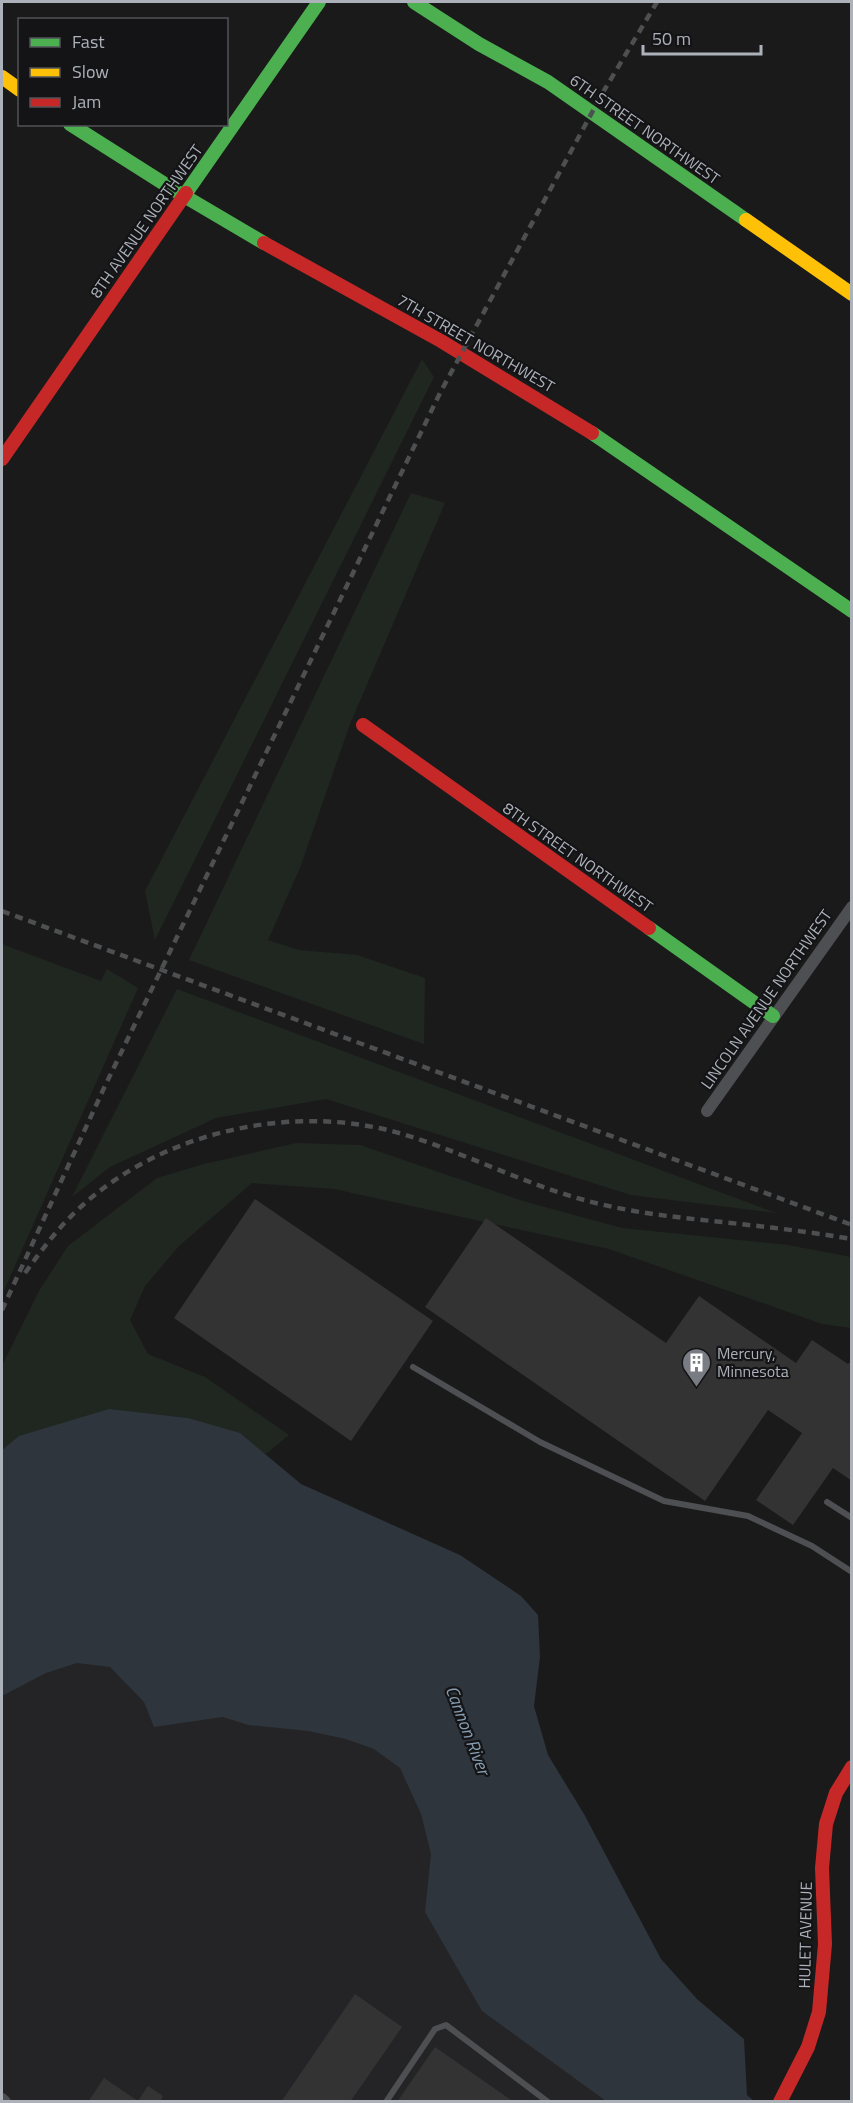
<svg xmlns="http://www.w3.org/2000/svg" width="853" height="2103" font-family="'Titillium Web',sans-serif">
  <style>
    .built { fill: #242426 }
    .green { fill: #202721 }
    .water { fill: #2e353c }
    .building { fill: #333334 }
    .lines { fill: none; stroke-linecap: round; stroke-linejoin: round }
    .lane { stroke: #4e4f53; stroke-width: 6 }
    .street { stroke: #4e4f53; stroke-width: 12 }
    .fast { stroke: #4caf50; stroke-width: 14 }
    .slow { stroke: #ffc107; stroke-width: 14 }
    .jam { stroke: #c62828; stroke-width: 14 }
    .rail { stroke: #4e4f51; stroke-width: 4.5; stroke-dasharray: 8 6; stroke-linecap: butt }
    .labels { text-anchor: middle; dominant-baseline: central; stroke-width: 4.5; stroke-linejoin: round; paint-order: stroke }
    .street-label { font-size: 16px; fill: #acb1ba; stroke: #141416 }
    .poi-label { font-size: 16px; fill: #acb1ba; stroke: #141416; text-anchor: start }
    .water-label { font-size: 18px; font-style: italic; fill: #869eb3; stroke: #141416 }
  </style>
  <rect width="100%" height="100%" fill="#1a1a1a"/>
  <polygon class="built" points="2,1556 340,1643 684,2101 2,2101"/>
  <g class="green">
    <polygon points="422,359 434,377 155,940 145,891"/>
    <polygon points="411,493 445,503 350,724 300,868 268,940 299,950 357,955 425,978 424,1044 189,960"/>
    <polygon points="2,944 101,981 107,969 138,988 2,1295"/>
    <polygon points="177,989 776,1213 631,1195 326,1099 216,1118 110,1167 72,1197"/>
    <polygon points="296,1143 360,1145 523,1201 622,1228 788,1245 851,1257 851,1328 822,1324 609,1249 334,1189 252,1183 179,1246 145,1286 130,1320 148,1354 205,1377 289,1435 266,1454 188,1418 109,1410 2,1449 2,1366 39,1291 68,1246 157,1178 204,1164"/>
  </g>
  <polygon class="water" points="109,1409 188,1418 240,1433 301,1484 460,1555 521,1596 538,1615 540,1657 534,1706 548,1755 584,1814 661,1959 697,1999 744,2039 747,2095 754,2101 606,2101 482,2011 425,1912 431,1854 421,1814 400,1768 374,1749 346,1739 308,1731 248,1725 223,1717 154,1727 144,1702 110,1667 77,1663 46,1673 2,1696 2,1450 19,1436"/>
  <g class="building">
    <polygon points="255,1199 433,1321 351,1441 174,1318"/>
    <polygon points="486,1218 666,1343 699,1296 796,1363 812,1340 848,1364 852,1360 852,1481 833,1468 793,1525 756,1500 802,1433 768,1410 705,1501 425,1307"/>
    <polygon points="355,1994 402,2027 350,2102 281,2102"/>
    <polygon points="435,2047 514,2102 397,2102"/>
    <polygon points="104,2078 138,2101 148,2086 163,2096 160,2102 88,2102"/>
  </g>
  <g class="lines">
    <g class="lane">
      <polyline points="413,1367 540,1442 664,1501 748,1516 812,1546 852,1572"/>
      <polyline points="827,1502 852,1518"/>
      <polyline points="386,2102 435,2029 446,2025 548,2102"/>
    </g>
    <g class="street">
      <polyline points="707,1111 852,907"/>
      <polyline points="2,2099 5,2102"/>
    </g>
    <g class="fast">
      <polyline points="414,2 479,44 548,82 746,220"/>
      <polyline points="70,124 174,190 264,243"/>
      <polyline points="186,193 319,2"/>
      <polyline points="592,433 852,611"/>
      <polyline points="649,928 773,1016"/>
    </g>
    <g class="slow">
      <polyline points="2,77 20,90"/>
      <polyline points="746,220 852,294"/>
    </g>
    <g class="jam">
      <polyline points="264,243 441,341 592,433"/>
      <polyline points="2,459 186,193"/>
      <polyline points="363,725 649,928"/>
      <polyline points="780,2102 808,2047 819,2012 825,1944 822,1868 826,1824 836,1793 852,1767"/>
    </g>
    <g class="rail">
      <polyline points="2,911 852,1225"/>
      <path d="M25,1273C43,1248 61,1224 84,1204C166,1131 293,1103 399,1133C467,1153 531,1188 600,1204C637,1213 674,1217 712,1221C759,1226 805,1231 852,1239"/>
      <polyline points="2,1310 104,1088 440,393 602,94 657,2"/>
    </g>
  </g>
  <defs>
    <symbol id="building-pin" viewBox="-11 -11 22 30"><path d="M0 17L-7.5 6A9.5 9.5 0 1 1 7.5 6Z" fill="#797c82" stroke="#141416"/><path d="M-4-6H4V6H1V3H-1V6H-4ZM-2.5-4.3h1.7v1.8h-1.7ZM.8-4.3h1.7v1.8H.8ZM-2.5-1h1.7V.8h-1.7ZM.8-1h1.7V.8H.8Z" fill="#fff"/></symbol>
  </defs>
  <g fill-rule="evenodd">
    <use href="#building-pin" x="680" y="1346" width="33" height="45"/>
  </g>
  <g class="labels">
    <g class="street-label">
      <text transform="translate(645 129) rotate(35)">6TH STREET NORTHWEST</text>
      <text transform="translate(146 221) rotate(-55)">8TH AVENUE NORTHWEST</text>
      <text transform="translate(476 343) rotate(30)">7TH STREET NORTHWEST</text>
      <text transform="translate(578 857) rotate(35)">8TH STREET NORTHWEST</text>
      <text transform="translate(766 999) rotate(-55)">LINCOLN AVENUE NORTHWEST</text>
      <text transform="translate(805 1935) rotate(-89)">HULET AVENUE</text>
    </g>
    <g class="poi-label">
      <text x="717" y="1353">Mercury,<tspan x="717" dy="18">Minnesota</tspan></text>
    </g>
    <g class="water-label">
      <text transform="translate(468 1730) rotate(69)">Cannon River</text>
    </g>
  </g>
  <rect width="853" height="2103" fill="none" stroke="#acb1ba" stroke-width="6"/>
  <rect x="18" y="18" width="210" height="108" fill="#141416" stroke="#515358" stroke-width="1.5"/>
  <rect x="30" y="38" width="30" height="9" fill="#4caf50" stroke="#515358" stroke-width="1.5"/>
  <text x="72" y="48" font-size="18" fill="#acb1ba">Fast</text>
  <rect x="30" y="68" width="30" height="9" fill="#ffc107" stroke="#515358" stroke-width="1.5"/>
  <text x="72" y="78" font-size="18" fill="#acb1ba">Slow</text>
  <rect x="30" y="98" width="30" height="9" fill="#c62828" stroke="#515358" stroke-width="1.5"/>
  <text x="72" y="108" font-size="18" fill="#acb1ba">Jam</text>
  <path d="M643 45v9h118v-9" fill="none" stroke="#acb1ba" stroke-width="3"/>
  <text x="652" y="45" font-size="18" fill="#acb1ba" stroke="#141416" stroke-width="4.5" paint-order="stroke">50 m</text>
</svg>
